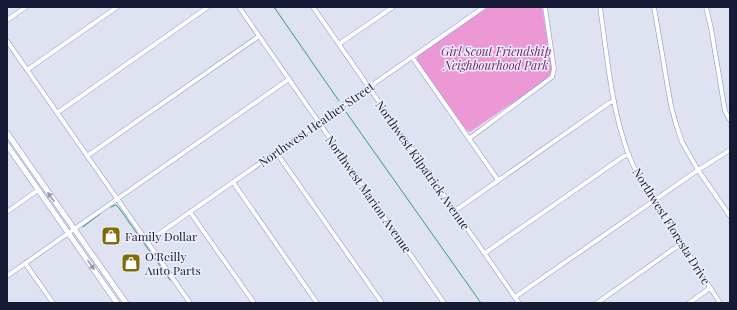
<svg xmlns="http://www.w3.org/2000/svg" width="737" height="310" font-family="'Playfair Display',serif">
  <style>
    .green { fill: #eb98d5 }
    .lines { fill: none; stroke-linecap: round; stroke-linejoin: round }
    .stream { stroke: #379c72; stroke-width: 1 }
    .minor-casing { stroke: #848ed4; stroke-width: 5 }
    .major-casing { stroke: #848ed4; stroke-width: 6 }
    .minor { stroke: #fff; stroke-width: 4 }
    .major { stroke: #fff; stroke-width: 5 }
    .oneway { fill: #9798a5 }
    .labels { text-anchor: middle; dominant-baseline: central; stroke-width: 3; stroke-linejoin: round; paint-order: stroke }
    .park-label { font-size: 12px; font-style: italic; fill: #771a66; stroke: #eceffe }
    .street-label { font-size: 12px; fill: #181b36; stroke: #eceffe }
    .poi-label { font-size: 12px; fill: #181b36; stroke: #eceffe; text-anchor: start }
  </style>
  <rect width="100%" height="100%" fill="#dee2f1"/>
  <polygon class="green" points="487,7 542,7 552,71 547,79 470,132 466,130 416,60 418,56 426,50"/>
  <g class="lines">
    <g class="stream">
      <polyline points="274,7 339,101"/>
      <polyline points="346,112 481,303"/>
      <polyline points="111,207 116,205 119,208 170,280"/>
      <polyline points="83,227 100,214"/>
    </g>
    <defs>
      <g id="minor">
        <polyline points="239,7 444,303"/>
        <polyline points="313,7 519,303"/>
        <path d="M600,7C607,55 611,107 628,153C639,182 659,208 676,234C691,257 705,280 720,303"/>
        <polyline points="654,7 671,106 676,124 682,142 698,170 730,216"/>
        <polyline points="706,7 711,28 725,111 730,120"/>
        <polyline points="7,20 26,7"/>
        <polyline points="7,41 190,303"/>
        <polyline points="339,44 393,7"/>
        <polyline points="412,57 498,180"/>
        <polyline points="27,70 117,7"/>
        <polyline points="57,113 208,7"/>
        <polyline points="470,138 552,77 554,69 545,7"/>
        <polyline points="276,152 382,303"/>
        <polyline points="87,156 259,36"/>
        <polyline points="233,182 317,303"/>
        <polyline points="456,210 609,103 614,101"/>
        <polyline points="7,212 38,190"/>
        <polyline points="190,212 254,303"/>
        <polyline points="147,242 484,7"/>
        <polyline points="485,253 624,156 629,155"/>
        <polyline points="25,263 53,303"/>
        <polyline points="7,276 289,79"/>
        <polyline points="515,297 698,170 730,150"/>
        <polyline points="597,303 682,243"/>
        <polyline points="689,303 710,288"/>
      </g>
      <g id="major">
        <polyline points="7,133 126,303"/>
        <polyline points="7,145 117,303"/>
      </g>
    </defs>
    <use href="#minor" class="minor-casing"/>
    <use href="#major" class="major-casing"/>
    <use href="#minor" class="minor"/>
    <use href="#major" class="major"/>
  </g>
  <defs><path id="oneway-solid" d="M-6-.8H1V-3.2L6.5 0L1 3.2V.8H-6Z"/></defs>
  <g class="oneway">
    <use href="#oneway-solid" transform="translate(51 197) rotate(-125)"/>
    <use href="#oneway-solid" transform="translate(91 265) rotate(55)"/>
  </g>
  <defs>
    <symbol id="shop-square" viewBox="-11 -11 22 22"><rect x="-9" y="-9" width="18" height="18" rx="4" fill="#806d0a" stroke="#eceffe"/><path d="M-5-2.5h2.3a2.7 3.5 0 0 1 5.4 0H5L5.5 6h-11ZM-1.5-2.5h3a1.5 2.3 0 0 0-3 0Z" fill="#fff"/></symbol>
  </defs>
  <g fill-rule="evenodd">
    <use href="#shop-square" x="100" y="225" width="22" height="22"/>
    <use href="#shop-square" x="120" y="252" width="22" height="22"/>
  </g>
  <g class="labels">
    <g class="park-label">
      <text x="496" y="51">Girl Scout Friendship<tspan x="496" dy="14">Neighbourhood Park</tspan></text>
    </g>
    <g class="street-label">
      <text transform="translate(316 124) rotate(-35)">Northwest Heather Street</text>
      <text transform="translate(423 165) rotate(55)">Northwest Kilpatrick Avenue</text>
      <text transform="translate(369 194) rotate(55)">Northwest Marion Avenue</text>
      <text transform="translate(672 226) rotate(58)">Northwest Floresta Drive</text>
    </g>
    <g class="poi-label">
      <text x="125" y="236">Family Dollar</text>
      <text x="145" y="256">O'Reilly<tspan x="145" dy="14">Auto Parts</tspan></text>
    </g>
  </g>
  <rect width="737" height="310" fill="none" stroke="#181b36" stroke-width="16"/>
</svg>
